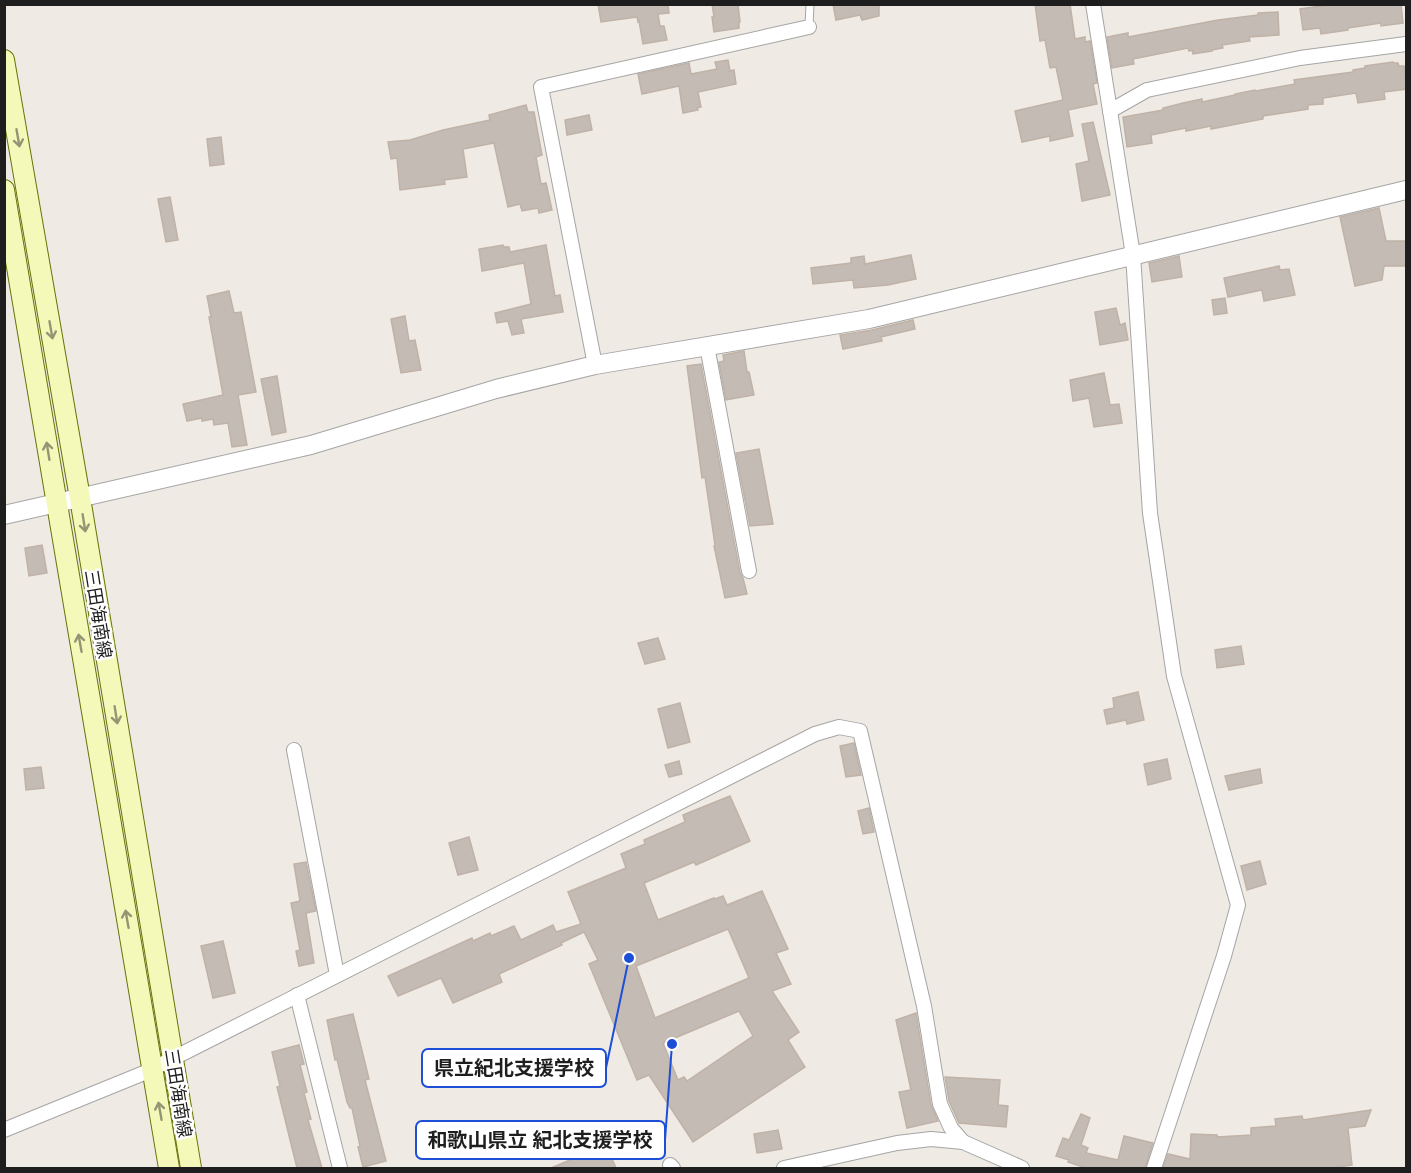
<svg xmlns="http://www.w3.org/2000/svg" width="1411" height="1173" font-family="'Open Sans','Noto Sans JP',sans-serif">
  <style>
    .building { fill: #c3bbb4; stroke: #c0b2a7; stroke-width: 1.5; fill-rule: evenodd }
    .lines { fill: none; stroke-linecap: round; stroke-linejoin: round }
    .service-casing { stroke: #a5a5a5; stroke-width: 9 }
    .minor-casing { stroke: #a5a5a5; stroke-width: 16 }
    .tertiary-casing { stroke: #a5a5a5; stroke-width: 20 }
    .secondary-casing { stroke: #667307; stroke-width: 22 }
    .service { stroke: #fff; stroke-width: 7 }
    .minor { stroke: #fff; stroke-width: 14 }
    .tertiary { stroke: #fff; stroke-width: 18 }
    .secondary { stroke: #f4f8b9; stroke-width: 20 }
    .oneway { stroke: #949673 }
    .labels { text-anchor: middle; dominant-baseline: central; stroke-width: 5; stroke-linejoin: round; paint-order: stroke }
    .street-label { font-size: 18px; fill: #1e1e1e; stroke: #fff }
    .leader { fill: none; stroke: #1d4ed8; stroke-width: 2 }
    .callout-dot { fill: #1d4ed8; stroke: #fff; stroke-width: 2 }
    .callout { fill: #fff; stroke: #1d4ed8; stroke-width: 2 }
    .callout-label { font-size: 20px; text-anchor: middle; font-weight: bold; fill: #1e1e1e }
  </style>
  <rect width="100%" height="100%" fill="#efebe4"/>
  <g class="building">
    <polygon points="598,4 668,4 669,13 658,14 660,26 664,26 667,40 643,44 639,21 638,22 637,17 601,22"/>
    <polygon points="712,4 738,4 740,22 739,22 739,28 714,32 712,17 714,17"/>
    <polygon points="833,4 879,4 879,16 862,20 860,15 836,20"/>
    <polygon points="1035,4 1070,4 1075,39 1085,37 1085,42 1090,41 1097,83 1093,84 1097,104 1068,110 1073,136 1050,141 1050,136 1022,142 1015,111 1063,100 1056,67 1050,68 1045,40 1040,41"/>
    <polygon points="1335,4 1401,4 1403,23 1381,26 1381,23 1348,28 1348,30 1321,34 1320,28 1303,30 1300,9"/>
    <polygon points="1278,12 1279,35 1249,37 1250,41 1222,45 1223,48 1212,50 1212,51 1193,54 1192,50 1189,51 1188,48 1133,59 1134,64 1112,68 1107,37 1128,33 1128,37 1218,20 1258,15 1258,13"/>
    <polygon points="728,60 730,71 734,70 736,84 698,92 701,107 697,108 698,110 683,113 679,86 642,94 638,74 689,63 691,74 717,69 715,62"/>
    <polygon points="1393,62 1394,63 1398,63 1399,66 1404,66 1407,89 1384,92 1385,99 1358,103 1356,93 1323,98 1323,104 1308,105 1308,109 1263,116 1263,119 1211,129 1211,126 1186,131 1186,128 1151,135 1152,143 1127,147 1123,117 1163,110 1163,108 1183,103 1202,99 1202,102 1235,95 1235,94 1255,90 1256,91 1295,84 1294,80 1353,72 1353,70 1365,68 1365,66"/>
    <polygon points="526,105 528,112 534,112 542,155 536,157 541,184 546,183 552,210 539,213 538,208 522,211 520,204 508,207 494,143 463,149 467,177 444,180 445,184 400,190 397,158 391,159 388,142 410,140 443,130 490,120 489,115"/>
    <polygon points="589,115 592,130 567,135 565,120"/>
    <polygon points="1093,122 1110,195 1082,201 1076,164 1089,161 1082,124"/>
    <polygon points="221,137 224,164 210,166 207,139"/>
    <polygon points="170,197 178,240 166,242 158,199"/>
    <polygon points="1379,208 1386,241 1407,241 1407,266 1384,266 1382,280 1355,286 1340,217"/>
    <polygon points="503,245 504,247 509,247 510,252 546,245 555,296 560,295 563,312 521,319 524,333 512,335 508,321 497,323 495,313 531,304 524,263 482,271 479,249"/>
    <polygon points="911,255 916,279 888,285 854,288 853,280 813,284 811,268 851,263 851,258 864,256 865,264"/>
    <polygon points="1179,256 1182,277 1152,282 1149,263"/>
    <polygon points="1279,266 1280,270 1289,269 1295,295 1264,301 1262,290 1228,297 1224,278"/>
    <polygon points="229,291 234,313 241,312 256,392 238,395 247,445 232,447 228,423 214,425 213,419 202,421 202,418 187,421 183,404 223,395 209,317 211,317 207,296"/>
    <polygon points="1225,298 1227,313 1214,315 1212,300"/>
    <polygon points="1116,308 1120,325 1125,323 1128,340 1100,345 1095,312"/>
    <polygon points="405,316 409,341 415,340 421,370 401,373 391,319"/>
    <polygon points="913,320 915,329 881,337 882,341 843,349 840,335 872,330"/>
    <polygon points="744,351 747,372 749,372 754,395 726,400 719,362 724,361 723,355"/>
    <polygon points="701,364 740,573 743,578 747,594 725,598 714,546 715,545 705,477 702,478 687,366"/>
    <polygon points="1104,373 1110,405 1119,404 1122,423 1094,427 1089,398 1073,401 1070,380"/>
    <polygon points="277,376 286,432 272,435 261,379"/>
    <polygon points="759,449 773,524 750,526 736,453"/>
    <polygon points="42,545 47,573 29,576 25,548"/>
    <polygon points="658,638 665,659 645,664 638,643"/>
    <polygon points="1241,646 1244,664 1217,668 1215,650"/>
    <polygon points="1138,692 1144,720 1127,724 1126,720 1107,724 1104,710 1114,708 1113,698"/>
    <polygon points="680,703 690,742 668,748 658,709"/>
    <polygon points="854,743 861,775 846,777 840,746"/>
    <polygon points="1167,759 1171,779 1148,785 1144,764"/>
    <polygon points="679,761 682,774 669,777 665,765"/>
    <polygon points="41,767 44,788 26,790 24,769"/>
    <polygon points="1260,769 1262,783 1229,790 1225,776"/>
    <path d="M730,796L750,841L696,865L694,862L644,883L658,920L714,898L715,899L723,896L727,905L762,891L788,949L776,953L791,984L772,991L799,1032L788,1040L805,1067L693,1142L649,1075L637,1080L589,964L598,960L584,932L561,943L562,945L499,974L502,982L453,1003L441,978L398,996L388,976L472,938L473,941L490,933L491,936L514,926L521,940L553,925L556,932L581,924L568,892L626,868L621,854L645,844L644,840L685,822L683,815ZM728,929L749,978L655,1018L636,966ZM739,1011L753,1036L687,1081L684,1077L678,1080L663,1043Z"/>
    <polygon points="869,808 874,832 863,834 858,811"/>
    <polygon points="469,837 478,870 458,875 449,843"/>
    <polygon points="1260,861 1266,884 1247,890 1241,866"/>
    <polygon points="306,862 316,911 306,913 314,963 299,966 296,951 300,950 291,903 300,901 294,864"/>
    <polygon points="223,941 235,993 213,998 201,946"/>
    <polygon points="916,1013 931,1105 938,1121 907,1128 899,1092 911,1090 896,1020"/>
    <polygon points="353,1014 369,1079 365,1080 386,1161 363,1167 358,1147 360,1146 352,1108 350,1108 347,1102 337,1059 335,1060 327,1020"/>
    <polygon points="299,1045 304,1064 300,1065 307,1092 304,1093 311,1119 308,1120 322,1168 297,1168 277,1087 280,1086 272,1052"/>
    <polygon points="945,1077 1000,1080 998,1105 1008,1106 1006,1127 959,1123 949,1101"/>
    <polygon points="1371,1110 1365,1126 1348,1128 1352,1165 1330,1168 1163,1168 1168,1154 1190,1159 1191,1134 1217,1135 1217,1137 1251,1135 1251,1128 1276,1126 1275,1119 1302,1116 1303,1120"/>
    <polygon points="1081,1114 1090,1118 1081,1145 1088,1148 1086,1153 1118,1160 1124,1136 1153,1143 1145,1168 1086,1168 1068,1162 1069,1160 1056,1156 1063,1138 1069,1140"/>
    <polygon points="778,1130 782,1149 757,1153 754,1134"/>
    <polygon points="606,1145 616,1168 551,1168"/>
  </g>
  <g class="lines">
    <defs>
      <polyline id="service" points="809,27 810,4"/>
      <g id="minor">
        <polyline points="1093,4 1133,255 1150,513 1174,676 1238,905 1224,956 1154,1168"/>
        <polyline points="1110,111 1147,90 1300,58 1406,44"/>
        <polyline points="707,346 749,571"/>
        <polyline points="595,365 541,87 809,27"/>
        <polyline points="294,750 337,975"/>
        <polyline points="297,995 340,1168"/>
        <polyline points="4,1130 144,1073 815,734 839,727 860,731 924,1006 940,1104 951,1128 963,1142"/>
        <polyline points="670,1165 673,1168"/>
        <polyline points="784,1168 897,1143 931,1139 963,1142 1022,1168"/>
      </g>
      <polyline id="tertiary" points="4,515 311,445 496,389 595,365 869,319 1406,190"/>
      <g id="secondary">
        <polyline points="4,60 80,498 191,1168"/>
        <polyline points="4,190 169,1168"/>
      </g>
    </defs>
    <use href="#service" class="service-casing"/>
    <use href="#minor" class="minor-casing"/>
    <use href="#tertiary" class="tertiary-casing"/>
    <use href="#secondary" class="secondary-casing"/>
    <use href="#service" class="service"/>
    <use href="#minor" class="minor"/>
    <use href="#tertiary" class="tertiary"/>
    <use href="#secondary" class="secondary"/>
  </g>
  <defs><path id="oneway-shaft" d="M-6 0H5M1.5-3L5.5 0L1.5 3" fill="none" stroke-width="1.6" stroke-linecap="round" stroke-linejoin="round" transform="scale(1.5)"/></defs>
  <g class="oneway">
    <use href="#oneway-shaft" transform="translate(18 138) rotate(80)"/>
    <use href="#oneway-shaft" transform="translate(51 330) rotate(80)"/>
    <use href="#oneway-shaft" transform="translate(48 451) rotate(-99)"/>
    <use href="#oneway-shaft" transform="translate(84 523) rotate(81)"/>
    <use href="#oneway-shaft" transform="translate(80 643) rotate(-100)"/>
    <use href="#oneway-shaft" transform="translate(116 715) rotate(81)"/>
    <use href="#oneway-shaft" transform="translate(127 919) rotate(-100)"/>
    <use href="#oneway-shaft" transform="translate(160 1111) rotate(-100)"/>
  </g>
  <g class="labels">
    <g class="street-label">
      <text transform="translate(99 614) rotate(81)">三田海南線</text>
      <text transform="translate(179 1093) rotate(81)">三田海南線</text>
    </g>
  </g>
  <path class="leader" d="M629 958L606 1068M672 1044L665 1140"/>
  <g class="callout-dot">
    <circle cx="629" cy="958" r="6"/>
    <circle cx="672" cy="1044" r="6"/>
  </g>
  <g class="callout">
    <rect x="422" y="1049" width="184" height="38" rx="6"/>
    <rect x="416" y="1121" width="249" height="38" rx="6"/>
  </g>
  <g class="callout-label">
    <text x="514" y="1075">県立紀北支援学校</text>
    <text x="540" y="1147">和歌山県立 紀北支援学校</text>
  </g>
  <rect width="1411" height="1173" fill="none" stroke="#1e1e1e" stroke-width="12"/>
</svg>
